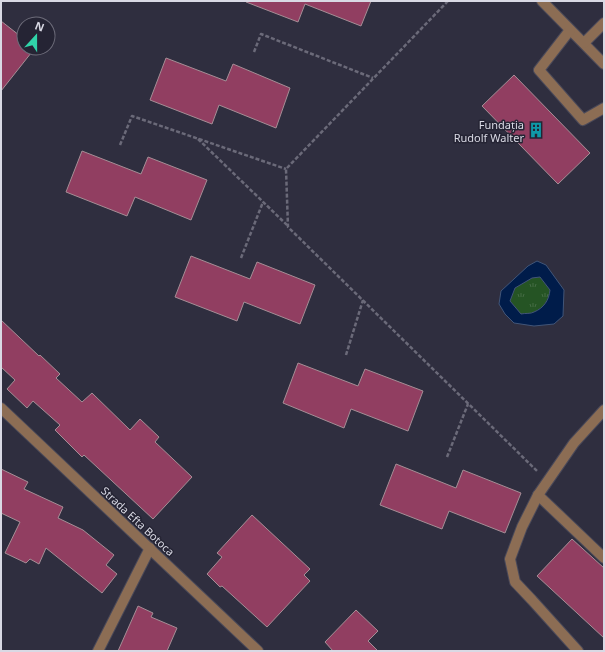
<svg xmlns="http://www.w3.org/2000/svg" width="605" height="652" font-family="'Noto Sans',sans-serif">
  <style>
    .grass { fill: url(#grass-tufts) }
    .water { fill: #001c4a; stroke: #415578; fill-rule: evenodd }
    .building { fill: #913e61; stroke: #a58e96 }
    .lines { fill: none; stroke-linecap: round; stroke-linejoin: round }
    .minor-casing { stroke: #4a4959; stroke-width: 12 }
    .path { stroke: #6b6a79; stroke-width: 2.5; stroke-dasharray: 4 2; stroke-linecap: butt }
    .minor { stroke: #8c6d54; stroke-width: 10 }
    .labels { text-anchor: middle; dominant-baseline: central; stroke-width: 3; stroke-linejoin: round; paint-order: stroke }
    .poi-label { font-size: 11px; fill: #d9d9e4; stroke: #252434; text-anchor: end }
    .street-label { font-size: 11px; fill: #d9d9e4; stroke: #252434 }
  </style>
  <defs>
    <pattern id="grass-tufts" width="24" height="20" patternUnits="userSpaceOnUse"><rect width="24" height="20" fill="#255424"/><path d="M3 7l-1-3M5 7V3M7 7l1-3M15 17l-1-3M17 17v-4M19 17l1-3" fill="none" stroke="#446c44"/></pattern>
  </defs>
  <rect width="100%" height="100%" fill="#2f2e3f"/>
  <path class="grass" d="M540,277L550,290C549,300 544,308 534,312C531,314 525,313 521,314L510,301L515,288L532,278Z"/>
  <path class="water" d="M537,261L546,265L564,290L563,316L554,324L534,326L514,323L505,314L499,304L501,291L528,266ZM540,277L550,290C549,300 544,308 534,312C531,314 525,313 521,314L510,301L515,288L532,278Z"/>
  <g class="building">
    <polygon points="247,1 371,1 361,26 305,4 298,22 246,2"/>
    <polygon points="1,21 24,39 24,48 35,48 1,91"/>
    <polygon points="166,58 226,81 233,64 290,88 276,128 219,105 212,124 150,100"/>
    <polygon points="514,75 590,153 558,184 482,106"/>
    <polygon points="82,151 141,174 148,157 207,180 191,220 135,197 127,216 66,192"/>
    <polygon points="191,256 250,279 257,262 315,285 300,324 244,302 237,321 175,297"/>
    <polygon points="1,320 39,356 40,355 60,374 56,378 82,402 92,393 130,430 140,419 159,437 155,442 192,477 153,519 84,455 82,457 55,430 60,425 33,401 27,408 7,389 15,380 1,367"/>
    <polygon points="298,363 358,386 365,369 423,391 408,431 351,409 344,428 283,403"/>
    <polygon points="396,464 456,488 463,470 521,493 505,533 449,511 442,529 380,505"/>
    <polygon points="1,469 28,482 24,489 63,507 58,518 83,530 114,555 106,565 117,574 102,593 46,548 39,564 30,559 26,563 5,553 20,522 1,513"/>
    <polygon points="252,515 310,569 304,575 310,581 267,627 222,586 220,587 207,574 222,557 217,553"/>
    <polygon points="572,539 604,568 604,638 537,576"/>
    <polygon points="138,606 153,613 151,617 177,628 167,651 118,651"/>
    <polygon points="356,610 378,631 368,641 378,651 333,651 325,642"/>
  </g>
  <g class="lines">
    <defs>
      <g id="minor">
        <polyline points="542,1 604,64"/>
        <polyline points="570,30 539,70 583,120 604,108"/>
        <polyline points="584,43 604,23"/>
        <polyline points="1,408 258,651"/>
        <polyline points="538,495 604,558"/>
        <polyline points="98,651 150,548"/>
        <polyline points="578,651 532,600 515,582 510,559 522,527 538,495 574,443 604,410"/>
      </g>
    </defs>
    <use href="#minor" class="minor-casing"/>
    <g class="path">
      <polyline points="448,1 286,169 288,227 537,471"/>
      <polyline points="254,52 261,34 373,78"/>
      <polyline points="198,139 288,226"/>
      <polyline points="120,145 132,116 286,169"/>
      <polyline points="241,258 263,202"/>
      <polyline points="346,355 363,300"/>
      <polyline points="447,457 468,404"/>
    </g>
    <use href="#minor" class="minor"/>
  </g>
  <defs>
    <symbol id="building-bare" viewBox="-9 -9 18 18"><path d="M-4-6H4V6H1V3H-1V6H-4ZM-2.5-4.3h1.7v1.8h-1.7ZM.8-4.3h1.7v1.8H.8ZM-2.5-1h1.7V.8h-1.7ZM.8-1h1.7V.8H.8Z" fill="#0f9aa8" stroke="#252434" stroke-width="2.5" paint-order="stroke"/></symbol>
  </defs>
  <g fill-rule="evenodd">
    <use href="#building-bare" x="525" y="119" width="22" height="22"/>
  </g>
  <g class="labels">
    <g class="poi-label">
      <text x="524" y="124">Fundația<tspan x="524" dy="13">Rudolf Walter</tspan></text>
    </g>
    <g class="street-label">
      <text transform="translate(138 521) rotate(43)">Strada Efta Botoca</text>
    </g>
  </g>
  <rect width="605" height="652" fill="none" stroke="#d9d9e4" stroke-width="4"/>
  <g transform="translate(36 36) rotate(21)"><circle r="19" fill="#252434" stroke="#6d6c7a"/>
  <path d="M0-3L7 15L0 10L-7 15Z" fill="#30d4a9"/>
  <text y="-6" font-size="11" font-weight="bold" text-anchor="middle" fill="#d9d9e4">N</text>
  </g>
</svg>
